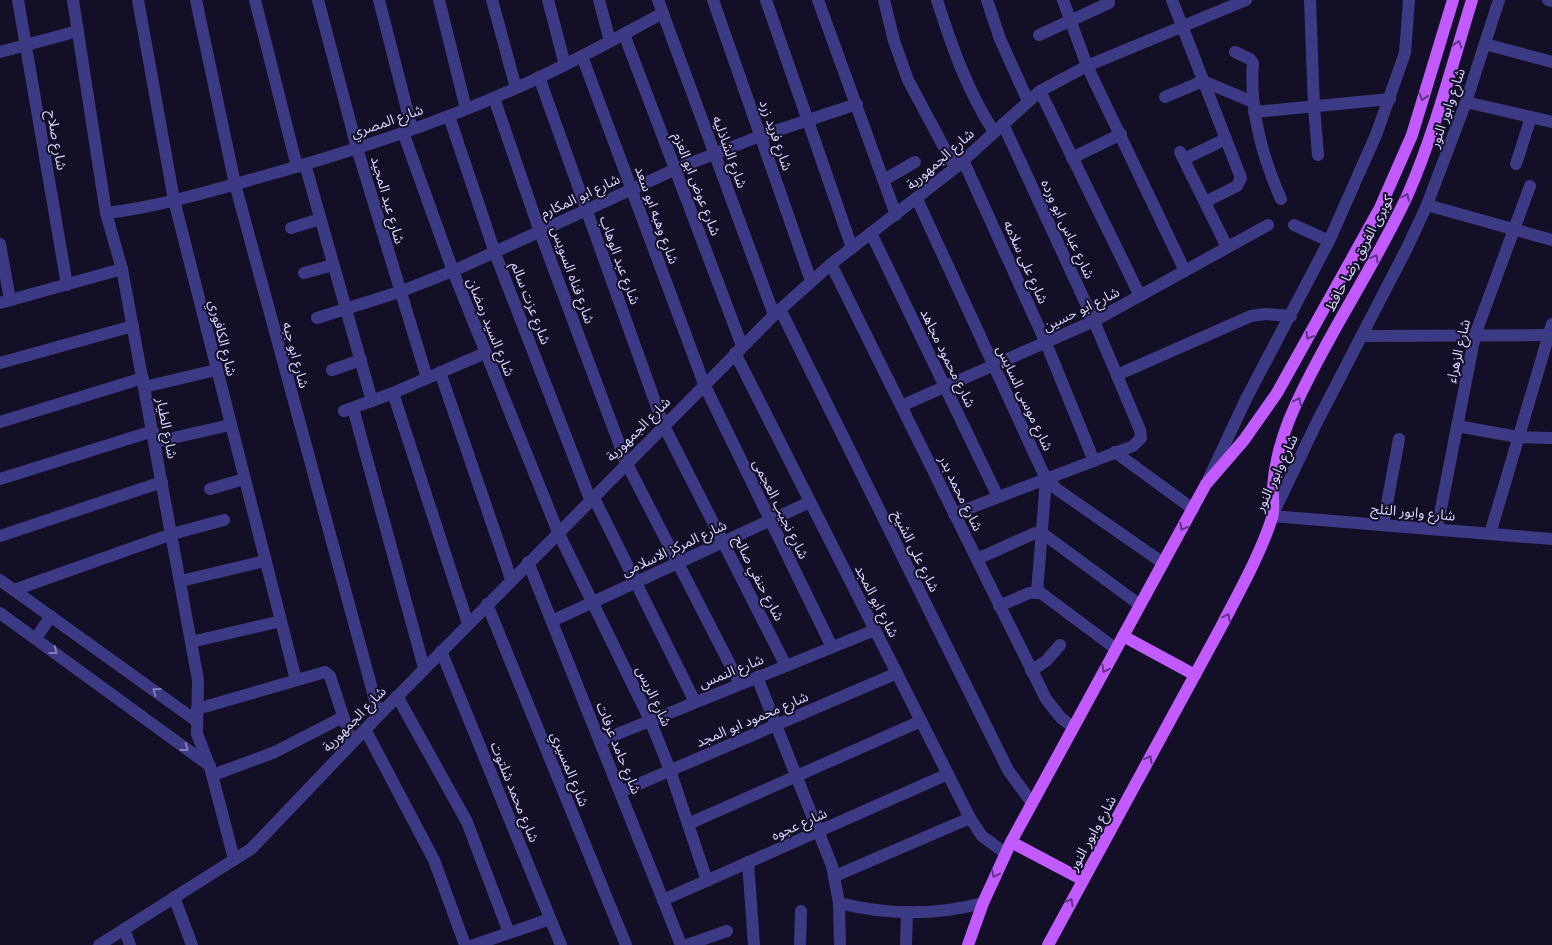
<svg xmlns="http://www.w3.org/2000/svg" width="1552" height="945" font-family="Roboto,'Noto Sans Arabic',sans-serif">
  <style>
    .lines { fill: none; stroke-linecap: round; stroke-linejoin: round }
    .minor { stroke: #3d3a85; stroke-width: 12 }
    .major { stroke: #c25bff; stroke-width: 12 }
    .oneway { stroke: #623188 }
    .oneway2 { stroke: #837fbc }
    .labels { text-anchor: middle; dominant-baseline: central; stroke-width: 4; stroke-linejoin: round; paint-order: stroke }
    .street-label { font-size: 14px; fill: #d9d4ff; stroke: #130f26 }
  </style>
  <rect width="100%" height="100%" fill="#130f26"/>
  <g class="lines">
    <g class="minor">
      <polyline points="18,0 67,285"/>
      <polyline points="73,0 106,213 122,269 198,680 197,734 210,767 234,859"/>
      <polyline points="138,0 174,200 296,680"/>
      <polyline points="196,0 235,184 379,715"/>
      <polyline points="255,0 297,167"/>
      <polyline points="318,0 357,148 427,378"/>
      <polyline points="379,0 412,129"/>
      <polyline points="439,0 466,109"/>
      <polyline points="492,0 516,88"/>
      <polyline points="548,0 565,65"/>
      <polyline points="599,0 610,41"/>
      <polyline points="658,0 774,315"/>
      <polyline points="713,0 811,281"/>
      <polyline points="766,0 852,248"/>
      <polyline points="818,0 896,215"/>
      <polyline points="884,0 894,41 908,80 955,168"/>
      <path d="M937,0C952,47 967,90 994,132"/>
      <polyline points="987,0 1000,39 1028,101"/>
      <polyline points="1063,0 1087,66 1185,271"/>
      <polyline points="1172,0 1241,178 1237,186 1205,202"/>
      <polyline points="1310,0 1314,107 1318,155"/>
      <polyline points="1499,0 1466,102 1427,205 1407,248 1316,424 1272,516 1552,539"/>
      <polyline points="1548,0 1552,1"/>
      <polyline points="624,34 742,346"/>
      <polyline points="1039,35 1109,3"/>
      <polyline points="1485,44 1552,62"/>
      <polyline points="0,52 78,31"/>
      <path d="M1235,52L1250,59L1253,63C1249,111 1262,156 1281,199"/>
      <polyline points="582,56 704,384 832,647"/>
      <polyline points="539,77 663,424 786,666"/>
      <polyline points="1040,91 1140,296"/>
      <polyline points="1165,97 1203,81 1253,102"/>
      <polyline points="494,98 540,232 626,462 740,684"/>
      <polyline points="1466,102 1552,122"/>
      <polyline points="1254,112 1390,99"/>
      <polyline points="449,116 495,253 590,499"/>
      <polyline points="403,132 453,271 558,532 650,720 670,770 707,881"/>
      <polyline points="1180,152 1227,247"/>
      <polyline points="1072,158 1121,134"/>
      <polyline points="1184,159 1226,139"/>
      <polyline points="963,160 1046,343 1094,461"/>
      <polyline points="305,164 372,401"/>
      <polyline points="1516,164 1531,117"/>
      <polyline points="884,180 915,162"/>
      <polyline points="917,199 1046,479 1058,490 1163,563"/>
      <polyline points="1427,205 1552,240"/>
      <path d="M106,213C157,207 207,192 257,178C344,154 431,126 514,89C565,67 614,39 663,13"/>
      <polyline points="1294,225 1329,241"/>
      <polyline points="291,228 320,219"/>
      <polyline points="871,233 998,497"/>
      <polyline points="0,244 10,300"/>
      <polyline points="831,264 1046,699 1061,718 1073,727"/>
      <polyline points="304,273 333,265"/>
      <polyline points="0,303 122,269"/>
      <polyline points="780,309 1008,770 1032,803"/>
      <polyline points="317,318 399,292 453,271 676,169 760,136 857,104"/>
      <polyline points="1361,336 1552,335"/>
      <polyline points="735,353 970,818 982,836 1005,853"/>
      <polyline points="0,363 133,326"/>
      <polyline points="332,370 361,360"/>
      <polyline points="440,372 511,579"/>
      <polyline points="1117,375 1251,316 1265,314 1291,316"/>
      <polyline points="144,387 216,370"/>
      <polyline points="393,393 468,624"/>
      <polyline points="901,406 1094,321 1268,225"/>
      <polyline points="353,408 424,668"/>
      <polyline points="344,411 393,393 485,353"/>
      <polyline points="0,422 143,378"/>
      <polyline points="1457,426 1518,437 1552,438"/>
      <polyline points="155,442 230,425"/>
      <polyline points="1115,452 1193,509"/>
      <polyline points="1209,478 1246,399 1329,241 1376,135 1405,53 1409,0"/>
      <polyline points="0,479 153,431"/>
      <polyline points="210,489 244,479"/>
      <polyline points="593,496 695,702"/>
      <polyline points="954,514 1133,446 1141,438 1140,430 1094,321 1003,124"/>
      <polyline points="1383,525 1399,439"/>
      <polyline points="1437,529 1475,335 1530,186"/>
      <polyline points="1490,534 1552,324"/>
      <polyline points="0,536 162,482"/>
      <polyline points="977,559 1035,533 1042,533 1140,605"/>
      <polyline points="528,562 681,945"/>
      <polyline points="0,580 195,720"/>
      <polyline points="181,581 265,561"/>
      <polyline points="14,590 172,534 224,520"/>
      <polyline points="1037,592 1046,479"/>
      <polyline points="487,604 626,945"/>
      <polyline points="999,606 1029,593 1041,593 1116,649"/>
      <polyline points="0,613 210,766"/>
      <polyline points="552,621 810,502"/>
      <polyline points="36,638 51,616"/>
      <polyline points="191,642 281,621"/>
      <polyline points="441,651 561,945"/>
      <polyline points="1031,671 1046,661 1060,645"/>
      <polyline points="757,677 832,866 839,903 840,945"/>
      <polyline points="397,696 467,822 509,933"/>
      <polyline points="197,709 325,672 330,676 352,743"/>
      <polyline points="365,729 434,860 465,945"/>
      <polyline points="600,741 875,630"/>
      <polyline points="213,775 275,752 343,717"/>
      <polyline points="620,792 897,673"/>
      <polyline points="688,824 921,721"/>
      <polyline points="748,862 754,945"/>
      <polyline points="835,876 970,818"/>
      <polyline points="174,897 192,945"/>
      <polyline points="663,900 948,774"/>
      <path d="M839,903C887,915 934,916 983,903"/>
      <polyline points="124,929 130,945"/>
      <polyline points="99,945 251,849 379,715 774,315 831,264 955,168 1040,91 1087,66 1246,0"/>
      <polyline points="474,945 550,919"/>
      <polyline points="687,945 727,931"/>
      <polyline points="800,945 801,911"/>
      <polyline points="906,945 907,913"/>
    </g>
    <g class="major">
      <polyline points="1123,636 1195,675"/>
      <polyline points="1011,842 1083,880"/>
      <polyline points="968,945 983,903 1011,842 1206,484 1244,440 1277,393 1380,208 1412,135 1453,0"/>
      <path d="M1048,945L1221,627C1239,592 1260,555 1272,518C1275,508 1272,497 1273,487C1275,458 1284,430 1296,404C1329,332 1375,266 1408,194C1435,132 1452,65 1472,0"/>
    </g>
  </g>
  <defs><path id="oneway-chevron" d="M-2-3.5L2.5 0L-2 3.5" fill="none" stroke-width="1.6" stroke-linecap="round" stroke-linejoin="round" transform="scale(1.25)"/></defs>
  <g class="oneway">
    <use href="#oneway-chevron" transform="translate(1458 44) rotate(-73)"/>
    <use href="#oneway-chevron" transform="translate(1423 97) rotate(107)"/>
    <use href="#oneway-chevron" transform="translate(1406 197) rotate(-65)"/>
    <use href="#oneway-chevron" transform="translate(1375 258) rotate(-61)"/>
    <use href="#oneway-chevron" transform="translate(1309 336) rotate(119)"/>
    <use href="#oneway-chevron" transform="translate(1298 401) rotate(-65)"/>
    <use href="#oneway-chevron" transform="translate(1183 527) rotate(119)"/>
    <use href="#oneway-chevron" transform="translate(1227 617) rotate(-64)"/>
    <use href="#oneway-chevron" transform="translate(1105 669) rotate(119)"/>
    <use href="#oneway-chevron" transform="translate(1149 759) rotate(-61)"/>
    <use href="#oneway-chevron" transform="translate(995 874) rotate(115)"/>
    <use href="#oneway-chevron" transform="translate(1070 902) rotate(-60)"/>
  </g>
  <g class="oneway2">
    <use href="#oneway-chevron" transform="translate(54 651) rotate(37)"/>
    <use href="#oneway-chevron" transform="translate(156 691) rotate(-144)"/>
    <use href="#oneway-chevron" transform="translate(185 748) rotate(37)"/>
  </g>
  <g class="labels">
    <g class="street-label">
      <text transform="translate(1447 108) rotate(-71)">شارع وابور النور</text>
      <text transform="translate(387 121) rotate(-19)">شارع المصري</text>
      <text transform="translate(776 135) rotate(71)">شارع فريد زرد</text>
      <text transform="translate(57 140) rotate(80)">شارع صلاح</text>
      <text transform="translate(730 152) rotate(70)">شارع الشاذليه</text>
      <text transform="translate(940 159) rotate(-41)">شارع الجمهورية</text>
      <text transform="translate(697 184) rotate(69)">شارع عوض ابو العزم</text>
      <text transform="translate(580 196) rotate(-25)">شارع ابو المكارم</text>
      <text transform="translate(388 200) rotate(74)">شارع عبد المجيد</text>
      <text transform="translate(657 215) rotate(70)">شارع وهبه ابو سعد</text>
      <text transform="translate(1068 229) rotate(65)">شارع عباس ابو ورده</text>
      <text transform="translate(1359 253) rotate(-62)">كوبرى الفريق رضا حافظ</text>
      <text transform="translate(620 260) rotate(70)">شارع عبد الوهاب</text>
      <text transform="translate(1026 262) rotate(66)">شارع على سلامه</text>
      <text transform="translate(573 275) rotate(70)">شارع قناه السويس</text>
      <text transform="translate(531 303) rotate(69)">شارع عزت سالم</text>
      <text transform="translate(1081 309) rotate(-26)">شارع ابو حسين</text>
      <text transform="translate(491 327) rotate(68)">شارع السيد رمضان</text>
      <text transform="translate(223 338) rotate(76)">شارع الكافوري</text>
      <text transform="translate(1458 351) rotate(-77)">شارع الزهراء</text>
      <text transform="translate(296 355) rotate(75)">شارع ابو جبه</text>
      <text transform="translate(948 358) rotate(64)">شارع محمود مجاهد</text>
      <text transform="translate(1025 398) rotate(65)">شارع موسى السايس</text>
      <text transform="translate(167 428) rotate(79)">شارع الطيار</text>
      <text transform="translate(638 429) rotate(-45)">شارع الجمهورية</text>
      <text transform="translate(1276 473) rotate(-65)">شارع وابور النور</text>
      <text transform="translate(961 493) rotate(64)">شارع محمد بدر</text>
      <text transform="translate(781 509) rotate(64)">شارع نجيب العجمى</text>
      <text transform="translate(1413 512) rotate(5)">شارع وابور الثلج</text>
      <text transform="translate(674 548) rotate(-25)">شارع المركز الاسلامى</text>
      <text transform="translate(916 551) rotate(64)">شارع على الشيخ</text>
      <text transform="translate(759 578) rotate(63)">شارع حنفي صالح</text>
      <text transform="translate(877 601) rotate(63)">شارع ابو المجد</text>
      <text transform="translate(731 671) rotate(-22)">شارع النمس</text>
      <text transform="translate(654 696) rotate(65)">شارع الريس</text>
      <text transform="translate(354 719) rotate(-46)">شارع الجمهورية</text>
      <text transform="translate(752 719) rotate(-23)">شارع محمود ابو المجد</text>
      <text transform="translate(619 748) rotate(68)">شارع حامد عرفات</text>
      <text transform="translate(570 769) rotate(68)">شارع المسيري</text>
      <text transform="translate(515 792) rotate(68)">شارع محمد شلتوت</text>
      <text transform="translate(799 824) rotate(-24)">شارع عجوه</text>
      <text transform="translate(1092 833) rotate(-61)">شارع وابور النور</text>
    </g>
  </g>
</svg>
